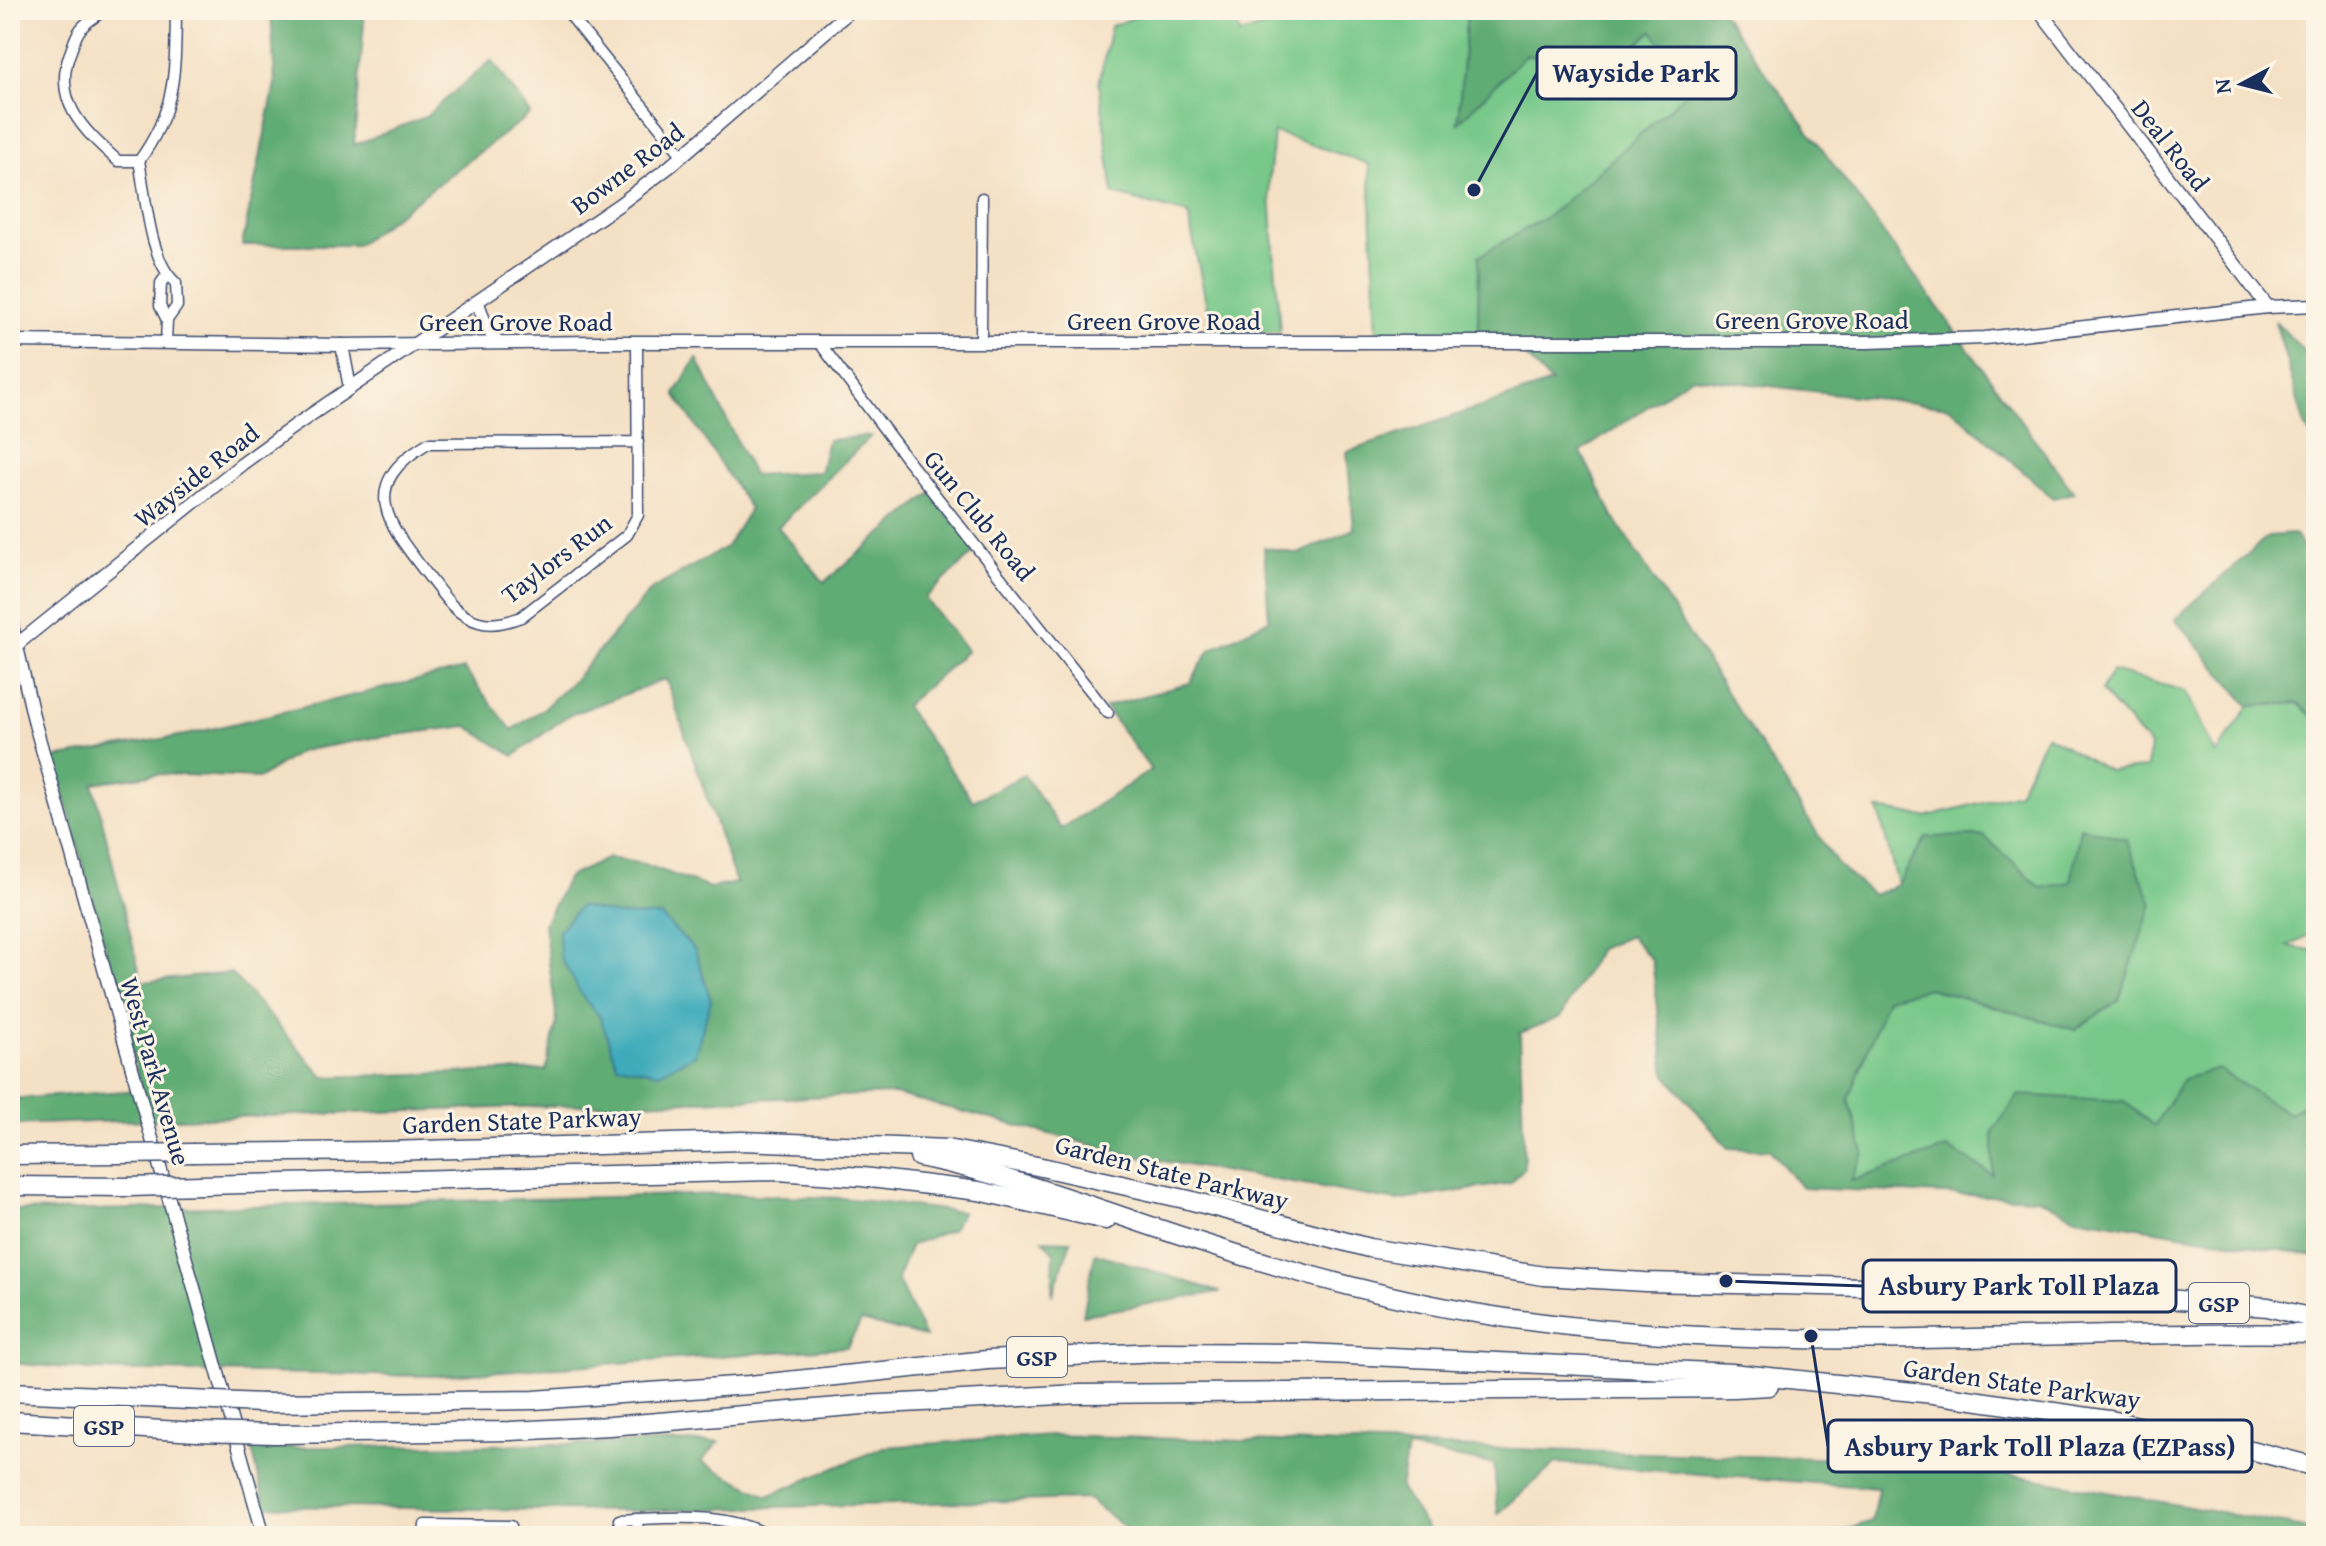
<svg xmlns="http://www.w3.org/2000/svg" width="2326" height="1546" font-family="'Gentium Book Plus',serif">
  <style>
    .green { fill: #77c889; stroke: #497c74; stroke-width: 2 }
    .forest { fill: #61ac75; stroke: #3e6e6a; stroke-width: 2; fill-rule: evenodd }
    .water { fill: #3cabba; stroke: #2c6d8c; stroke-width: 2 }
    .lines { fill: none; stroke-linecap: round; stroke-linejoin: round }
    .minor-casing { stroke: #3c4a6d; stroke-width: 13 }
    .tertiary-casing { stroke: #3c4a6d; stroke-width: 15 }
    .motorway-casing { stroke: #3c4a6d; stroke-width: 21 }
    .minor { stroke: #fff; stroke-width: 10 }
    .tertiary { stroke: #fff; stroke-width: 12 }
    .motorway { stroke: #fff; stroke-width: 18 }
    .motorway-bridge-casing { stroke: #3c4a6d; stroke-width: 21; stroke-linecap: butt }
    .motorway-bridge { stroke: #fff; stroke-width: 18 }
    .labels { text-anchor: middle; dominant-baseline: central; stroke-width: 6; stroke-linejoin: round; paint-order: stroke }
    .shield { fill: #fcf5e5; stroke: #5e6a86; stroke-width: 2 }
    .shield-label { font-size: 24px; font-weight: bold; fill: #1b2f5e }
    .street-label { font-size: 26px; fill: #1b2f5e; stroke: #fcf5e5 }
    .leader { fill: none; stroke: #1b2f5e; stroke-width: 3 }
    .callout-dot { fill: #1b2f5e; stroke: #fcf5e5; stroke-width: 3 }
    .callout { fill: #fcf5e5; stroke: #1b2f5e; stroke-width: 3 }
    .callout-label { font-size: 28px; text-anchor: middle; font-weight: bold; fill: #1b2f5e }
  </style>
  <rect width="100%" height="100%" fill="#fcf5e5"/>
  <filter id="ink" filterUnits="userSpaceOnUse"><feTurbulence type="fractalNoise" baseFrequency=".0125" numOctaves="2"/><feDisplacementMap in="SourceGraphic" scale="16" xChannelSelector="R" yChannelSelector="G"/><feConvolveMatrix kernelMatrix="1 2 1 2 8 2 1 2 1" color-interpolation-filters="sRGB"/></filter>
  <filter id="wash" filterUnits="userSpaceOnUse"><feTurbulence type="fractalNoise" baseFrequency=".006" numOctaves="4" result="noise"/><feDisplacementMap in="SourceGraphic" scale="32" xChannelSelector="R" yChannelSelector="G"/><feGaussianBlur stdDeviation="1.8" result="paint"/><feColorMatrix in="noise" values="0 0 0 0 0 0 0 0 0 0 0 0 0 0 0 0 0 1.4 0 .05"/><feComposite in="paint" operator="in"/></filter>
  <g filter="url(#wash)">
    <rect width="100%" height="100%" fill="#f4e0c4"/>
    <g class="green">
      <polygon points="1154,10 1233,10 1240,34 1296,19 1294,10 1467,10 1458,122 1525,55 1610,69 1652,31 1695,87 1550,215 1479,256 1478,335 1377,335 1369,164 1274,132 1269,181 1280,332 1212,332 1188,214 1113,194 1099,83 1111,26"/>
      <polygon points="2112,671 2186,691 2216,755 2249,706 2298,703 2316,720 2316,931 2288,946 2316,951 2316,1096 2290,1114 2183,1079 2154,1126 1993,1175 1948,1148 1850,1182 1849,1099 1887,998 1929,988 2076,1030 2080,828 2072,882 2042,888 1984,836 1926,838 1898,885 1878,809 1925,817 2018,793 2046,735 2109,771 2147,768 2150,746 2101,691"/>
    </g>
    <g class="forest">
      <polygon points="271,10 365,10 354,145 425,117 492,60 530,114 357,245 242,245 275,84"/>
      <path d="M1467,10H1720L2074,493L2053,498L1950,407L1691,377L1581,452L1613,516L1837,864L1873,895L1898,885L1926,837L1984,836L2041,888L2071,882L2080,827L2126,839L2152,904L2119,1000L2075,1030L1929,988L1887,998L1849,1099L1864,1153L1851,1181L1948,1148L1993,1175V1131L2019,1095L2124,1101L2154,1126L2183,1079L2218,1069L2289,1114L2316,1096V1256L2076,1217L2038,1198L1802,1188L1770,1150L1728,1148L1666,1075L1652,960L1630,936L1599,949L1561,1017L1520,1033L1524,1168L1511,1183L1397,1201L1139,1157L894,1094L10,1125V1099L141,1090L123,1011L54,758L190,734L464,669L512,730L543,709L574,680L651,590L726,547L750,509L675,394L697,358L753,475L820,472L828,440L871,436L778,527L824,582L931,493L977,550L925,598L967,651L905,706L973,801L1024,775L1061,829L1151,770L1105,707L1190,683L1210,650L1269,620L1264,547L1298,554L1354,529L1347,452L1551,383L1514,344L1478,335L1479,256L1550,215L1694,86L1652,31L1610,69L1525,55L1458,123ZM666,679L736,883L710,888L644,864L608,858L568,877L544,924L557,1021L546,1070L324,1077L231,973L142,982L93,783L158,774L260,778L301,751L373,738L467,726L514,756L567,716Z"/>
      <polygon points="2275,321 2316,364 2316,441 2306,429"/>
      <polygon points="2294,534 2316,564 2316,720 2298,703 2249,706 2175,619 2268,536"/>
      <polygon points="725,1194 842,1198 962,1212 953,1229 911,1245 897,1279 925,1337 861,1321 847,1347 431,1376 92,1370 10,1363 10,1210 53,1211"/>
      <polygon points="1043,1240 1071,1241 1052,1296 1054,1253"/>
      <polygon points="1095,1253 1220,1292 1083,1315"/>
      <polygon points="1050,1435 1943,1462 2316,1530 2316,1536 1827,1536 1872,1521 1878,1488 1556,1463 1498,1514 1494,1464 1407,1449 1400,1488 1432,1536 1136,1536 1088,1499 630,1511 265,1506 252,1448 719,1442 701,1462 768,1496 884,1447"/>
    </g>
    <polygon class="water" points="580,906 617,915 661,916 695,950 711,1000 695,1055 659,1073 617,1065 600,1017 584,999 560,956 559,930"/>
  </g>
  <g filter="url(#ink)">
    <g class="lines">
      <defs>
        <g id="minor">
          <path d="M104,10C97,16 85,22 80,30C76,35 74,42 72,48C50,99 82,129 118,161H139"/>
          <polyline points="566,10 682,155"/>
          <path d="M167,320L177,306L176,283C149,261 146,195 139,161C177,108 175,72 176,10"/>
          <polyline points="166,342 167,320 160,306 161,283 167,275"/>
          <polyline points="819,342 906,458 1108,713"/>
          <polyline points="981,342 982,198"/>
          <path d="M637,343L638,515L627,535L521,617C508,622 492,626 479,622C454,615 441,592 426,573C387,523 357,485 428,443L638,442"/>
          <polyline points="637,1519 638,1536"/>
          <path d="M619,1520C670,1518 724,1511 770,1536"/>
          <polyline points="424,1536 425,1525 511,1526"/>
        </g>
        <g id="tertiary">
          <polyline points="2039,10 2268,307"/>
          <polyline points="478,303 486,326 497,342"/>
          <polyline points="10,341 342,345 595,342 1868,342 1985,338 2268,307 2316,305"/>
          <polyline points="342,345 350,388"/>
          <polyline points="10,617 35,724 264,1536"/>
          <polyline points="10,650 242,464 293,427 620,204 669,167 851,10"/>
        </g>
        <g id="motorway">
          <polyline points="194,1153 387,1151 742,1141 947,1149 1037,1166 1189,1200 1369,1248 1544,1276 1645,1282 2077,1292 2268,1307 2316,1319"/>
          <polyline points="10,1155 119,1154"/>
          <path d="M919,1157C1015,1176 1105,1212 1199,1242C1289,1271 1381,1297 1475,1313C1753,1360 2036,1329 2316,1334"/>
          <polyline points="201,1185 778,1171 862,1177 979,1191 1106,1220"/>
          <polyline points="10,1186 129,1187"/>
          <polyline points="10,1392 190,1400"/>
          <polyline points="263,1403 534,1400 749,1385 987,1360 1158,1352 1306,1353 1732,1373 1933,1394 2115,1421 2239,1447 2316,1467"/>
          <polyline points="10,1421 197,1432"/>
          <polyline points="275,1434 510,1431 610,1426 863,1405 1080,1394 1734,1388 1769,1386"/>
        </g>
      </defs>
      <use href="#minor" class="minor-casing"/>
      <use href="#tertiary" class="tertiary-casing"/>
      <use href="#motorway" class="motorway-casing"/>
      <use href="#minor" class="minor"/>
      <use href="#tertiary" class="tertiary"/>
      <use href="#motorway" class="motorway"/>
      <defs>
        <g id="motorway-bridge">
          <polyline points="119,1154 194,1153"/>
          <polyline points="129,1187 201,1185"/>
          <polyline points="190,1400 263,1403"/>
          <polyline points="197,1432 275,1434"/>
        </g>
      </defs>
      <use href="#motorway-bridge" class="motorway-bridge-casing"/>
      <use href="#motorway-bridge" class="motorway-bridge"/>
    </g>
  </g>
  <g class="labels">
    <g class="shield">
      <rect x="2189" y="1283" width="60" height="40" rx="6"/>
      <rect x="1007" y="1337" width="60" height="40" rx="6"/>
      <rect x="74" y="1406" width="60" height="40" rx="6"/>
    </g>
    <g class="shield-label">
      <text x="2219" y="1303">GSP</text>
      <text x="1037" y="1357">GSP</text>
      <text x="104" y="1426">GSP</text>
    </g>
    <g class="street-label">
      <text transform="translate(2171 145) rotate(52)">Deal Road</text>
      <text transform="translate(627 168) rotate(-37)">Bowne Road</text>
      <text x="1812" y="319">Green Grove Road</text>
      <text x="1164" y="320">Green Grove Road</text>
      <text x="516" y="321">Green Grove Road</text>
      <text transform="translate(196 475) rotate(-38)">Wayside Road</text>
      <text transform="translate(980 515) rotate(51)">Gun Club Road</text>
      <text transform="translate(556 558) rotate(-37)">Taylors Run</text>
      <text transform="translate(156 1071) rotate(74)">West Park Avenue</text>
      <text transform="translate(522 1120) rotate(-2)">Garden State Parkway</text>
      <text transform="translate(1172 1172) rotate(14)">Garden State Parkway</text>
      <text transform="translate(2022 1383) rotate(8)">Garden State Parkway</text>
    </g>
  </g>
  <path class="leader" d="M1474 190L1537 73M1726 1281L1863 1286M1811 1336L1828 1446"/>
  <g class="callout-dot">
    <circle cx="1474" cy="190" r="8"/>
    <circle cx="1726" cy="1281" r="8"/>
    <circle cx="1811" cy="1336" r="8"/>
  </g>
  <g class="callout">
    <rect x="1537" y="47" width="199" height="52" rx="8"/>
    <rect x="1863" y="1260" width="313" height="52" rx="8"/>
    <rect x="1828" y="1420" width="424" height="52" rx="8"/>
  </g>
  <g class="callout-label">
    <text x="1636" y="82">Wayside Park</text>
    <text x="2019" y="1295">Asbury Park Toll Plaza</text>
    <text x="2040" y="1456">Asbury Park Toll Plaza (EZPass)</text>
  </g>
  <rect width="2326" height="1546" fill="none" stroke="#fcf5e5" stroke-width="40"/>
  <g transform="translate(2242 84) rotate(263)" stroke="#fcf5e5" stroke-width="6" paint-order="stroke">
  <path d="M0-6L14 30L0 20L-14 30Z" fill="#1b2f5e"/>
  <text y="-12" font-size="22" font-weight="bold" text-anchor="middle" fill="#1b2f5e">N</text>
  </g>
</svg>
